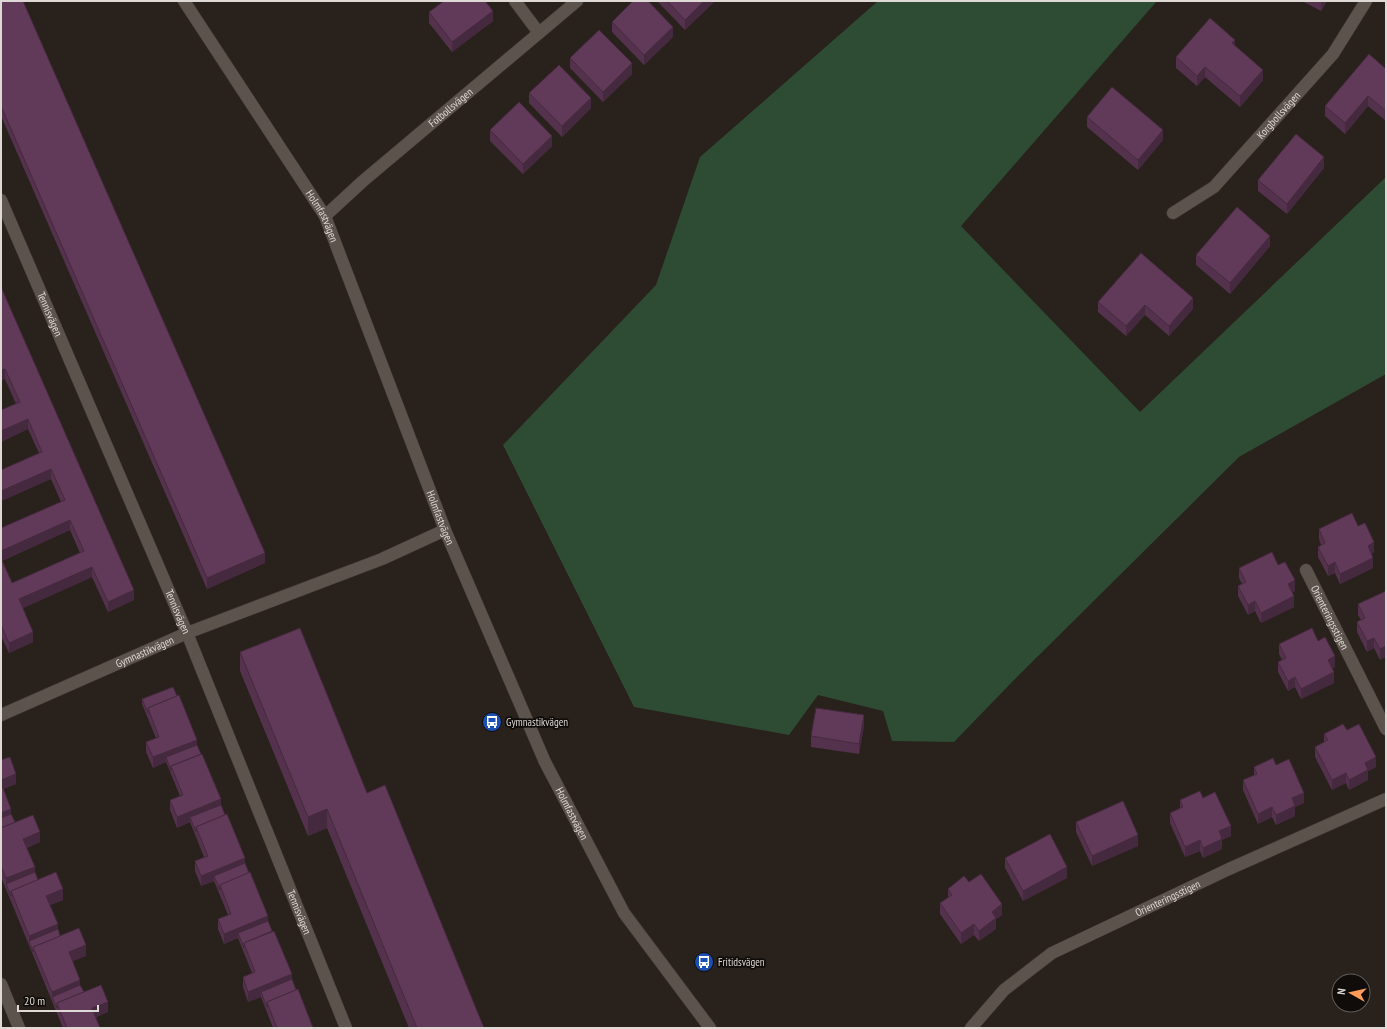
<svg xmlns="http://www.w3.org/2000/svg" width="1387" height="1029" font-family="'PT Sans Narrow',sans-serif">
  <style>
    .green { fill: #2d4c33 }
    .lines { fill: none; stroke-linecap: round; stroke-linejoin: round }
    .street-casing { stroke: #433c38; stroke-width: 13 }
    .secondary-casing { stroke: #433c38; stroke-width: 13 }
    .street { stroke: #5c534c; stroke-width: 12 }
    .secondary { stroke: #5c534c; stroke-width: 12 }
    .wall { fill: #54324d; fill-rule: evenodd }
    .shaded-wall { fill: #45293e }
    .building { fill: #623a59; stroke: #45293e }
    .labels { text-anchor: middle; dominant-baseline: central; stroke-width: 3.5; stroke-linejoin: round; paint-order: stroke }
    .street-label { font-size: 11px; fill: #dfd9d5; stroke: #0f0c09 }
    .poi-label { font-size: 11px; fill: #dfd9d5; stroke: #0f0c09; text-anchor: start }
  </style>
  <rect width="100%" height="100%" fill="#29211b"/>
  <polygon class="green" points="878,1 1157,1 961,226 1140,412 1386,177 1386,374 1239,457 1014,680 954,742 892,741 883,711 818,695 789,735 634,707 503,445 656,285 700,157"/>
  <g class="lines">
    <defs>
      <g id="street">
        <polyline points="515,1 539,33"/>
        <path id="s1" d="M1,200L187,633L346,1028"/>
        <path id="s2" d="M1173,213L1214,187L1333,54L1366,1"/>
        <path id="s3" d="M325,216L363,181L577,1"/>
        <path id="s4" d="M1306,570L1386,729"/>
        <path id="s5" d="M1,715L187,633L382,559L445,530"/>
        <polyline points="1,984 19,1028"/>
        <path id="s6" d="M971,1028L1004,990L1052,953L1229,869L1386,799"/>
      </g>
      <g id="secondary">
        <path id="s7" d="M184,1L325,216L445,530L545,762L624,913L710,1028"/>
      </g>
    </defs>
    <use href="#street" class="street-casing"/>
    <use href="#secondary" class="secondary-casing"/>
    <use href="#street" class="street"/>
    <use href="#secondary" class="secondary"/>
  </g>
  <g class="wall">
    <polygon points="1,1 265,563 207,589 1,116"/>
    <polygon points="657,1 714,1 714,2 685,30"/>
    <polygon points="1302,1 1327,1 1321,11"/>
    <polygon points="429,12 493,21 452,52 429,23"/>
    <polygon points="612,22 673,37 644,65 612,32"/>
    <polygon points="1235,46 1263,80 1240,107 1205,77 1197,86 1176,68 1176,57"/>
    <polygon points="570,58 632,74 603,102 570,68"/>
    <polygon points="1386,69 1386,121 1368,106 1345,134 1325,116 1325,106"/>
    <polygon points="529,93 591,108 562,137 529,103"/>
    <polygon points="1087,117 1163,140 1138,170 1087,127"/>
    <polygon points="490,130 552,146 523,174 490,141"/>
    <polygon points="1324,168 1287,214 1258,191 1258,180"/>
    <polygon points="1270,246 1230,294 1196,265 1196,255"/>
    <polygon points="1141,253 1193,309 1169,336 1145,315 1126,336 1098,312 1098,302"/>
    <path d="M1,287L134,600L108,612L92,577L23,608L33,642L9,653L1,636V528L61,502L51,479L1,501V470L39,453L28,429L1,442V410L16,404L5,379ZM70,530L80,553L12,583L2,561Z"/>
    <polygon points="1358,526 1374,552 1371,554 1373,568 1340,584 1335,573 1328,576 1318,557 1318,547 1321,545 1319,539 1319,529"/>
    <polygon points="1278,565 1295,591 1292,592 1294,607 1261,623 1255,611 1248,615 1238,596 1238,586 1242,584 1239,578 1239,568"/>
    <polygon points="1386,591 1386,656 1380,660 1374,648 1367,652 1357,632 1357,622 1361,620 1358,615 1358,604"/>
    <polygon points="1318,641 1335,667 1332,668 1334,683 1301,699 1295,687 1288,691 1278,672 1278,662 1282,660 1279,654 1279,644"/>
    <polygon points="240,652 367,793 484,1028 409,1028 327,828 308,836 240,671"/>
    <polygon points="142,699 197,745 296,990 313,1028 273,1028 261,997 248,1002 243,987 243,977 252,973 238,938 224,944 218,929 218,919 228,915 214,881 201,886 195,871 195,861 204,857 190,822 177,828 170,810 170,800 180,796 166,762 153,768 146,752 146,742 156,738 142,704"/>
    <polygon points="864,726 859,754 811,747 811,736"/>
    <polygon points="1347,730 1376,767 1368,771 1368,780 1349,790 1346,783 1332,790 1315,757 1315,747 1324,742 1324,734"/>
    <polygon points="1,760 16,784 3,789 11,814 15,822 40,842 27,848 35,872 38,880 63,900 50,905 60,936 86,956 73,961 80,985 84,992 108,1012 96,1017 100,1028 63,1028 1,877"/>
    <polygon points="1276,765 1304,803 1295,807 1295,816 1276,825 1272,817 1258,824 1243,790 1243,780 1254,775 1254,767"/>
    <polygon points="1203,798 1231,836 1222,840 1222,849 1203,858 1200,851 1185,857 1170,823 1170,813 1180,808 1180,800"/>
    <polygon points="1076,822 1138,846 1092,866 1076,832"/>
    <polygon points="1005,858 1067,878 1023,901 1005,868"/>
    <polygon points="969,882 1002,915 996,919 996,929 979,941 974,935 961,944 940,914 940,903 948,898 948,889"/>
  </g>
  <g class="shaded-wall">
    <polygon points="704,1 714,1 714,2 685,30 685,20"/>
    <polygon points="1321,1 1327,1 1321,11"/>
    <polygon points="493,11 493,21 452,52 452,42"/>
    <polygon points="673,27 673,37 644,65 644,55"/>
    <polygon points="1235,40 1235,50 1232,43"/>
    <polygon points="632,63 632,74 603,102 603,92"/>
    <polygon points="1205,67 1205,77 1197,86 1197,76"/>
    <polygon points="1263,70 1263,80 1240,107 1240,96"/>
    <polygon points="1368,96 1368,106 1345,134 1345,123"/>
    <polygon points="591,98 591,108 562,137 562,126"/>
    <polygon points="1163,130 1163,140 1138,170 1138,160"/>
    <polygon points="552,136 552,146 523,174 523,164"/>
    <polygon points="1324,157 1324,168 1287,214 1287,204"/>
    <polygon points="1270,236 1270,246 1230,294 1230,283"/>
    <polygon points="1193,298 1193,309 1169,336 1169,326"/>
    <polygon points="1145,305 1145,315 1126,336 1126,326"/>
    <polygon points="5,369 5,379 1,381 1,370"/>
    <polygon points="28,419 28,429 1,442 1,431"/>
    <polygon points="51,469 51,479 1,501 1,491"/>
    <polygon points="70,520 70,530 1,561 1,551"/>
    <polygon points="1374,542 1374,552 1368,556 1368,546"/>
    <polygon points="265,553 265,563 207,589 207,578"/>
    <polygon points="1373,558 1373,568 1340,584 1340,574"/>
    <polygon points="1335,562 1335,573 1328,576 1328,566"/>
    <polygon points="92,567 92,577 19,610 19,599"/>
    <polygon points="1295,580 1295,591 1288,594 1288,584"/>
    <polygon points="134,590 134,600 108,612 108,602"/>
    <polygon points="1294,596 1294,607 1261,623 1261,613"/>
    <polygon points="1255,601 1255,611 1248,615 1248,605"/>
    <polygon points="33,632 33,642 9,653 9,643"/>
    <polygon points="1374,638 1374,648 1367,652 1367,641"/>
    <polygon points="1386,646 1386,656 1380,660 1380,649"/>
    <polygon points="1335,656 1335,667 1328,670 1328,660"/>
    <polygon points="1334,672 1334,683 1301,699 1301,689"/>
    <polygon points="1295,677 1295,687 1288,691 1288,681"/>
    <polygon points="864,715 864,726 859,754 859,744"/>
    <polygon points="197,740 197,750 166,757 166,762 153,768 153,757"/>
    <polygon points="1376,757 1376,767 1368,771 1368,780 1349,790 1349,780 1365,763"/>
    <polygon points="1346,773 1346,783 1332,790 1332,780"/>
    <polygon points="16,774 16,784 1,790 1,780"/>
    <polygon points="1304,793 1304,803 1295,807 1295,816 1276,825 1276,815 1292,798"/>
    <polygon points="221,799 221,810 190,817 190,822 177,828 177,817"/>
    <polygon points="1272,807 1272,817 1258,824 1258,814"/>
    <polygon points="11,809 11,819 1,823 1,813"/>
    <polygon points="327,809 327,828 308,836 308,817"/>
    <polygon points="1231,826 1231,836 1222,840 1222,849 1203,858 1203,848 1219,831"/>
    <polygon points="40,832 40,842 23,849 23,839"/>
    <polygon points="1138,835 1138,846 1092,866 1092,856"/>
    <polygon points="1200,840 1200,851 1185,857 1185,847"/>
    <polygon points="245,858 245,868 214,876 214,881 201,886 201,876"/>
    <polygon points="35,867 35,877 6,884 6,878"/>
    <polygon points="1067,867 1067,878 1023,901 1023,891"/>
    <polygon points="63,889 63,900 46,907 46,896"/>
    <polygon points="1002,904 1002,915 996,919 996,929 979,941 979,931 992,912"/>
    <polygon points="268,916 268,926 238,933 238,938 224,944 224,934"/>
    <polygon points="58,924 58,935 29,941 29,936"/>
    <polygon points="974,924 974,935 961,944 961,933"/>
    <polygon points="86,945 86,956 69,962 69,952"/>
    <polygon points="292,974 292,985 261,992 261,997 248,1002 248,992"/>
    <polygon points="80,980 80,990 52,997 52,992"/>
    <polygon points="108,1002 108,1012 92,1019 92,1008"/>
  </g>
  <g class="building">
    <polygon points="1,1 23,1 265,553 207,578 1,106"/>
    <polygon points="444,1 485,1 493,11 452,42 429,12"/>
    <polygon points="633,1 648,1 673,27 644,55 612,22"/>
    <polygon points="667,1 704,1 685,20"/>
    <polygon points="1210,18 1235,40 1232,43 1263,70 1240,96 1205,67 1197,76 1176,57"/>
    <polygon points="599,30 632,63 603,92 570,58"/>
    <polygon points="1369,54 1386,69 1386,111 1368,96 1345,123 1325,106"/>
    <polygon points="559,65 591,98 562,126 529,93"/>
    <polygon points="1112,87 1163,130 1138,160 1087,117"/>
    <polygon points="519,102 552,136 523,164 490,130"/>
    <polygon points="1296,134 1324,157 1287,204 1258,180"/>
    <polygon points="1237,207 1270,236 1230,283 1196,255"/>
    <polygon points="1141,253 1193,298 1169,326 1145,305 1126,326 1098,302"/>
    <polygon points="1,287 134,590 108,602 92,567 19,599 33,632 9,643 1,625 1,558 12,583 84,551 70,520 1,551 1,528 65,500 51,469 1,491 1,470 42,452 28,419 1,431 1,410 20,402 5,369 1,370"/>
    <polygon points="1352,513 1358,526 1365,523 1374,542 1368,546 1373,558 1340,574 1335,562 1328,566 1318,547 1325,543 1319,529"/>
    <polygon points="1272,552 1278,565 1285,562 1295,580 1288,584 1294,596 1261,613 1255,601 1248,605 1238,586 1246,582 1239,568"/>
    <polygon points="1386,591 1386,646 1380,649 1374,638 1367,641 1357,622 1365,618 1358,604"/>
    <polygon points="300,628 367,793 385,785 484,1028 417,1028 327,809 308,817 240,652"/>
    <polygon points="1312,628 1318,641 1325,637 1335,656 1328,660 1334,672 1301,689 1295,677 1288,681 1278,662 1286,658 1279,644"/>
    <polygon points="173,687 177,696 148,708 148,713 142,699"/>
    <polygon points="179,695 197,740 153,757 146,742 159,737 148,708"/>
    <polygon points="816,708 864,715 859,744 811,736"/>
    <polygon points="1343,724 1347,730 1359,724 1376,757 1365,763 1368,770 1349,780 1346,773 1332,780 1315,747 1328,740 1324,734"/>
    <polygon points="197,745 201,754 171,766 171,771 166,757"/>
    <polygon points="202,754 221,799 177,817 170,800 183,795 171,766"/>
    <polygon points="10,757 16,774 1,780 1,760"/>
    <polygon points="1273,758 1276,765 1289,759 1304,793 1292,798 1295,806 1276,815 1272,807 1258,814 1243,780 1257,774 1254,767"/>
    <polygon points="1,783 11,809 1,813"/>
    <polygon points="1200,791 1203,798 1215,792 1231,826 1219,831 1222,839 1203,848 1200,840 1185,847 1170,813 1183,807 1180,800"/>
    <polygon points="1123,801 1138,835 1092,856 1076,822"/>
    <polygon points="221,805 225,815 196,827 196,832 190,817"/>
    <polygon points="11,814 15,822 1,828 1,818"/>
    <polygon points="227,814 245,858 201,876 195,861 208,856 196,827"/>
    <polygon points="33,815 40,832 23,839 35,867 6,878 1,866 1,828"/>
    <polygon points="1050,834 1067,867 1023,891 1005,858"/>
    <polygon points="245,863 249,873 220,885 220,890 214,876"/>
    <polygon points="35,872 38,880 11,891 11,896 6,884"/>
    <polygon points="56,872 63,889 46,896 58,924 29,936 11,891"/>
    <polygon points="250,872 268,916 224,934 218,919 231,914 220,885"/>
    <polygon points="981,874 1002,904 992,912 996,918 979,931 974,924 961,933 940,903 952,895 948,889 964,876 969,882"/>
    <polygon points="268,921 272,931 244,943 244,948 238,933"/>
    <polygon points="79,928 86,945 69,952 80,980 52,992 33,947"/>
    <polygon points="58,929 60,936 33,947 33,952 29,941"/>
    <polygon points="274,931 292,974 248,992 243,977 255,972 244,943"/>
    <polygon points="292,979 296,990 267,1002 267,1007 261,992"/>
    <polygon points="80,985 84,992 57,1003 57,1008 52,997"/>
    <polygon points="101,985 108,1002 92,1008 100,1028 67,1028 57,1003"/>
    <polygon points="298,989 313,1028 277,1028 267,1002"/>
  </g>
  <defs>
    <symbol id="bus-disc" viewBox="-11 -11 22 22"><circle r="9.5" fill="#1a4fb4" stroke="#0f0c09"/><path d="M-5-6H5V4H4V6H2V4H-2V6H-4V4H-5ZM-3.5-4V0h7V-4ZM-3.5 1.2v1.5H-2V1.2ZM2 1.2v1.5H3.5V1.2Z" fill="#fff"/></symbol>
  </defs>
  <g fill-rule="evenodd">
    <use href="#bus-disc" x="481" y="711" width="22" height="22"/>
    <use href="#bus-disc" x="693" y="951" width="22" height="22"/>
  </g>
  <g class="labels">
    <g class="street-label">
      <text stroke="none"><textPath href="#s3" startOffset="166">Fotbollsvägen</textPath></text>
      <text stroke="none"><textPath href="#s2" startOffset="145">Korgbollsvägen</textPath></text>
      <text stroke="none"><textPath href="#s7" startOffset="256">Holmfastvägen</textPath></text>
      <text stroke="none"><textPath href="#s1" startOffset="124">Tennisvägen</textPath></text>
      <text stroke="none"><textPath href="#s7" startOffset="580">Holmfastvägen</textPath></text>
      <text stroke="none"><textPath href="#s1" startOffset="448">Tennisvägen</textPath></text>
      <text stroke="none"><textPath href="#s4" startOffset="53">Orienteringsstigen</textPath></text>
      <text stroke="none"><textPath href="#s5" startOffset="157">Gymnastikvägen</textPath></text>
      <text stroke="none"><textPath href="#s7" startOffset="904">Holmfastvägen</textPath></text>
      <text stroke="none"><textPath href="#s6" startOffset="239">Orienteringsstigen</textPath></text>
      <text stroke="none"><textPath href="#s1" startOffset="772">Tennisvägen</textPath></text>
    </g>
    <g class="poi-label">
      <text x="506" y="722">Gymnastikvägen</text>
      <text x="718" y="962">Fritidsvägen</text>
    </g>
  </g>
  <rect width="1387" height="1029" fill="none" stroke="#dfd9d5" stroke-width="4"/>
  <g transform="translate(1351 993) rotate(278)"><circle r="19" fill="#0f0c09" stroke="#625e5b"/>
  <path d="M0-3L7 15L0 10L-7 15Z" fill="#fe9c57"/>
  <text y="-6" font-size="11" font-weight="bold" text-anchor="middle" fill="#dfd9d5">N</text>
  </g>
  <path d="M18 1005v6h80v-6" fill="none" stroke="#dfd9d5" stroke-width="2"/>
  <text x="24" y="1005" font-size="12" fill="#dfd9d5" stroke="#0f0c09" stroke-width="3" paint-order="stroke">20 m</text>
</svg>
